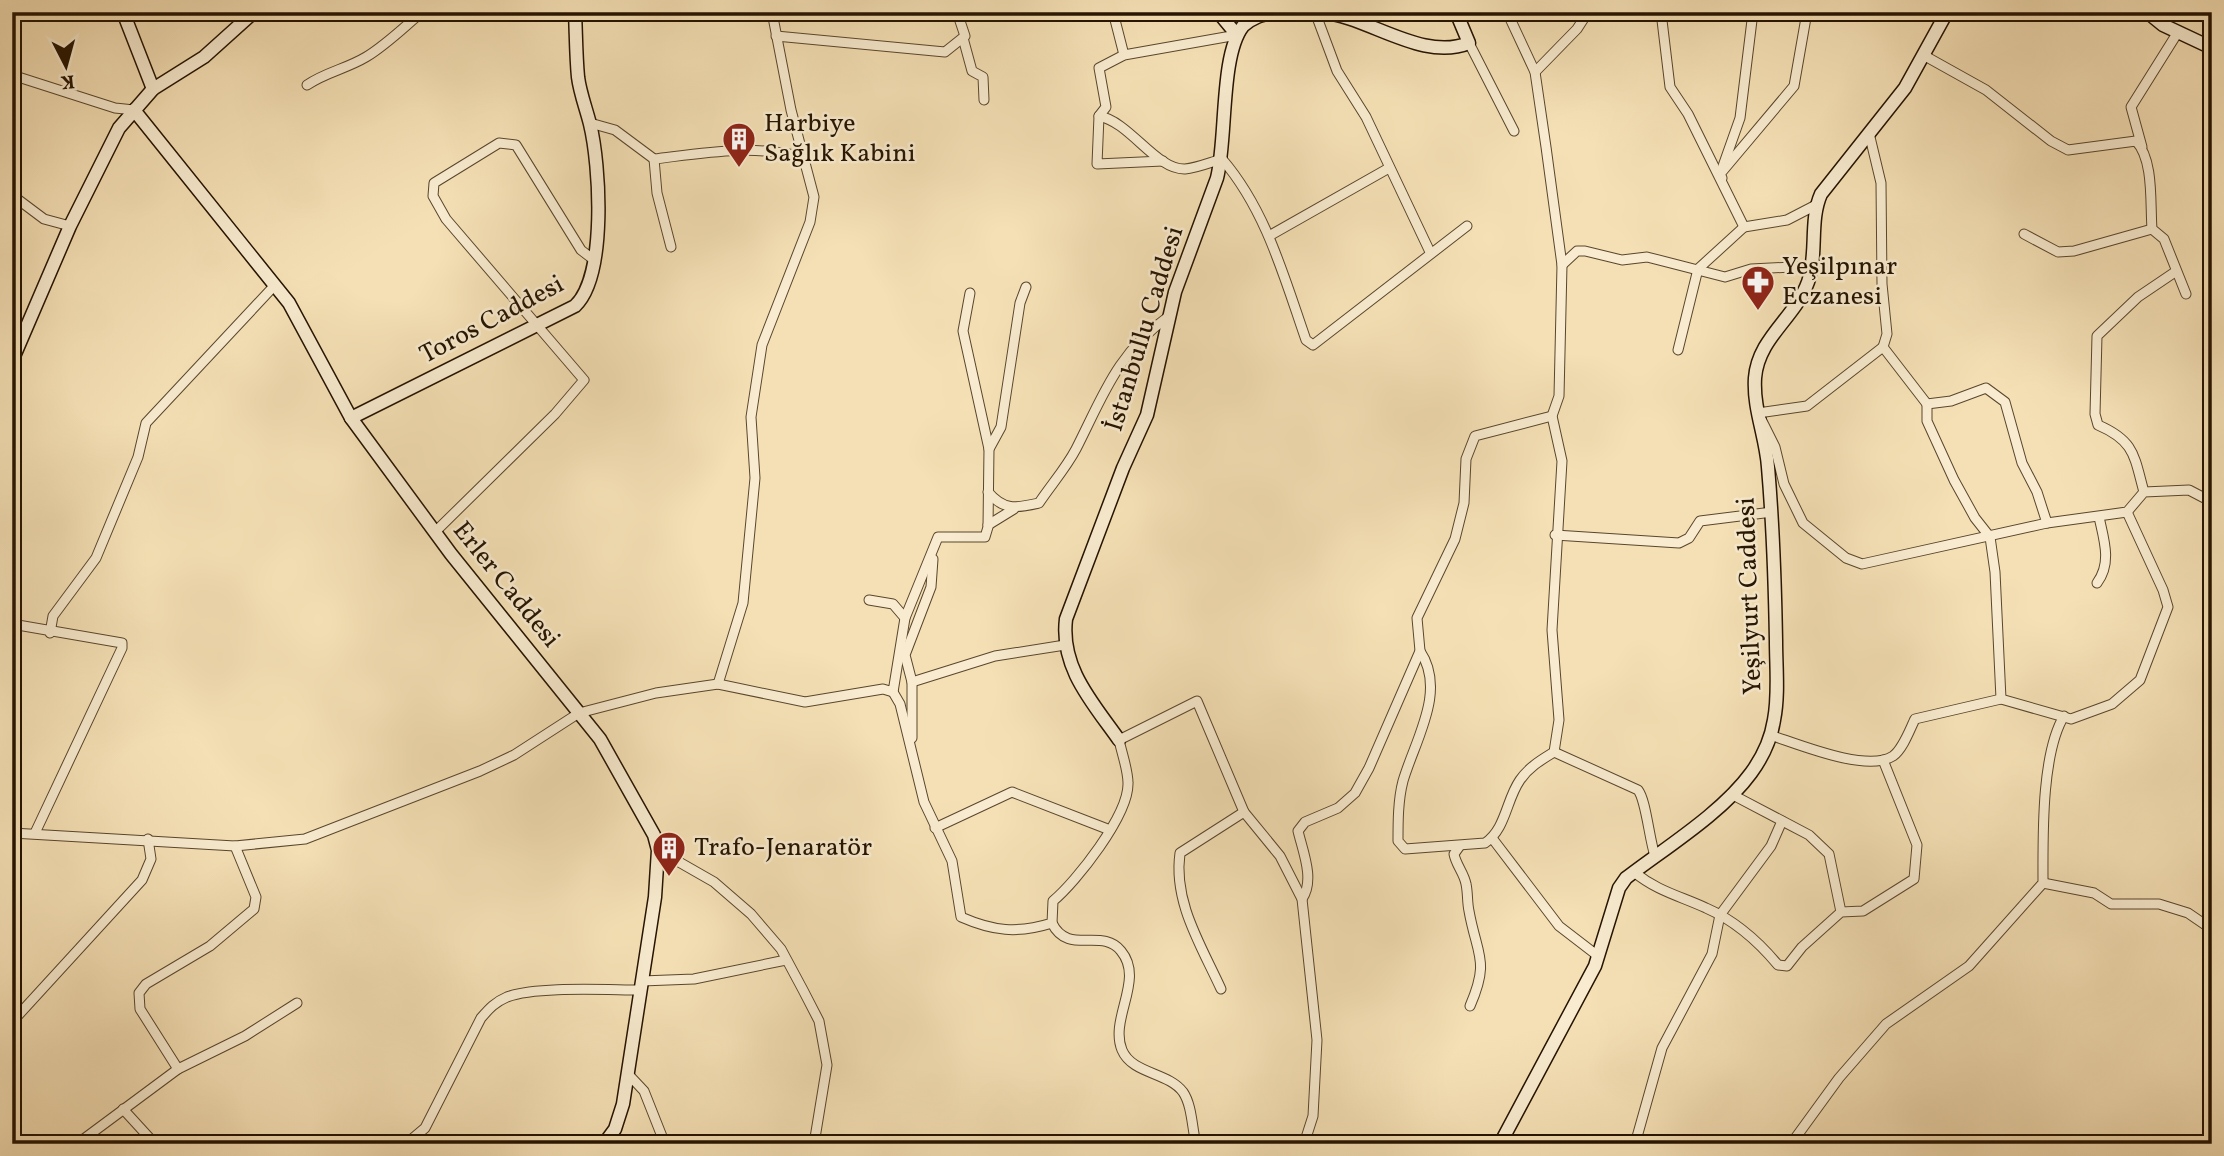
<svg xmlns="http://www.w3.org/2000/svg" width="2224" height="1156" font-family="Vollkorn,serif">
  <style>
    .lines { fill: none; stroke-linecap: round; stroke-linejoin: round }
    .street-casing { stroke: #59462d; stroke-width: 11 }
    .secondary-casing { stroke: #251300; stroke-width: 15 }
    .street { stroke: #f8ebcf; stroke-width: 9 }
    .secondary { stroke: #f8ebcf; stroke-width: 12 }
    .labels { text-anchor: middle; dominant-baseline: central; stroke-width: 5; stroke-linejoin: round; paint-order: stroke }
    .poi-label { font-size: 26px; fill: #251300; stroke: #f8ebcf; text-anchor: start }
    .street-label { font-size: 26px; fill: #251300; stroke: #f8ebcf }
  </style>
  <rect width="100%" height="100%" fill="#f5e0b5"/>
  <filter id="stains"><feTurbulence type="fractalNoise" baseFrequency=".00286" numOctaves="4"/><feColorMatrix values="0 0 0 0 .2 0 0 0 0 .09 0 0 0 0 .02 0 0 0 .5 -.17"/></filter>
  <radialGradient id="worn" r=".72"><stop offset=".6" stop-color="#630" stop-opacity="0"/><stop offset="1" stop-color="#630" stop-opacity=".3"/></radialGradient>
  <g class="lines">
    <defs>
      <g id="street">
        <polyline points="1113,12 1124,55"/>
        <polyline points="1315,12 1337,71 1366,117 1430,252"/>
        <polyline points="1661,12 1670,87 1688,114 1744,227 1787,220 1816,205"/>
        <polyline points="776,36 945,52 965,36 957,12"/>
        <polyline points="963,38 972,71 983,77 984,100"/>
        <polyline points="1469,43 1514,131"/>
        <path d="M1925,56L1986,90L2051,141L2068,150L2136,141C2154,160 2150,203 2152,229L2164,239L2186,294"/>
        <polyline points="1535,72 1577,29 1588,12"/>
        <polyline points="12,75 115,108 134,110"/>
        <path d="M307,85C326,72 346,69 366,57C386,45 404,27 422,12"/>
        <path d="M1099,116C1130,122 1156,170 1185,169C1197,168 1211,162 1222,159C1266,210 1284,277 1306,340L1313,345L1467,226"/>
        <path d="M590,123L615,130L654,159C704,153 753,144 802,157"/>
        <polyline points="1869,133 1881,183 1882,284 1887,334 1883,347 1927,404 1951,401 1986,388 2005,402 2022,463 2037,492 2047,523"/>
        <polyline points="2142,147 2131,107 2178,32"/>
        <polyline points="654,159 657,193 671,247"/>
        <polyline points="1163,161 1097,164 1099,116 1106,107 1099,68 1124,55 1237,35"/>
        <polyline points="1723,166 1740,118 1753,12"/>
        <polyline points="1722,178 1720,174 1794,86 1807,12"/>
        <polyline points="12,195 44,219 70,226"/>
        <polyline points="2024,234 2058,252 2074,251 2152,229"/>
        <polyline points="1269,236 1389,168"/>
        <polyline points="1562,265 1577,251 1585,251 1622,260 1647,257 1725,277 1751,269 1812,266"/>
        <polyline points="970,293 963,331 989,449"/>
        <polyline points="1883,347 1807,406 1758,413 1775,447 1784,484 1803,523 1846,558 1862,564 2047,523 2127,512 2144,492 2189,490 2212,502"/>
        <polyline points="1678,350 1698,269 1744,227"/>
        <polyline points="1927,404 1927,421 1954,480 1975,518 1990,537 1995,572 2001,699"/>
        <path d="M988,492C1004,511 1016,508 1039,503C1051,485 1066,468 1076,449C1103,396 1117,353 1168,317"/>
        <path d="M2144,492C2134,456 2135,441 2098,425L2095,414L2097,336L2138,297L2175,272"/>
        <polyline points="988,525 1014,509"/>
        <polyline points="435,532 555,414 584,380 446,219 433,196 434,183 499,143 516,145 581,250 594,260"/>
        <polyline points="1555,535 1679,543 1689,538 1700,521 1772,512"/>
        <path d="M2097,583C2112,563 2104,540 2099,517"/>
        <polyline points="869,600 893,604 905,618"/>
        <polyline points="12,624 122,643 122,648 35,833"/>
        <polyline points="50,633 53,616 96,558 138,457 146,423 275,285"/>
        <path d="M1420,651C1447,691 1415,740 1403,781C1398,800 1398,822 1398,841L1405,849L1485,843C1506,829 1506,800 1520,780C1529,767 1541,760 1554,752L1559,720L1552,630L1562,461L1552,416L1559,396L1562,265L1546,147L1535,72L1507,12"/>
        <polyline points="912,682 995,656 1065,645"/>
        <polyline points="718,684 743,603 755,478 751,417 762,345 810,222 814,197 791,110 772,12"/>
        <path d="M893,692L900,704L924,802L952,861L961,917C993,931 1017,934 1052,923L1053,901C1076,882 1129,815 1128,783C1128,770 1122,754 1119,740L1197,701L1244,812L1280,856L1302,899L1317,1040L1313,1116L1304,1144"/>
        <path d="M1770,735C1798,744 1867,773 1893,756C1903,749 1910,729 1915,719L2001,699L2071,719L2112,704L2140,680L2168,607L2163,590L2127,512"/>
        <polyline points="912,738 912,682 905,655 931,587 933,559"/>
        <path d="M1554,752L1638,790C1646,800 1649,838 1655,856"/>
        <polyline points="1731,794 1809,835 1829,854 1841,912"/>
        <polyline points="935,828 1012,792 1110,830"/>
        <polyline points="12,833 235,846 305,839 480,771 514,755 579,713 656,693 718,684 805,702 883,689 893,692 905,618 938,537 985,537 988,527 989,449 1001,427 1020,303 1026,287"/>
        <polyline points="1492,838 1559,926 1598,956"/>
        <path d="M1459,847L1454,854C1456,865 1464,873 1466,884C1468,893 1467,902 1469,911C1477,956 1490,960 1470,1006"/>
        <polyline points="658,850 714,882 751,914 781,949 803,990 819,1021 827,1065 814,1144"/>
        <path d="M1634,872C1657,891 1680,896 1706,908C1736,921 1758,941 1778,965L1787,966L1802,947L1841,912L1863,911L1914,879L1917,845L1883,760"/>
        <polyline points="2043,883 2094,893 2111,904 2159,904 2188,913 2207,926"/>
        <path d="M1302,899C1315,880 1303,852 1298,831L1305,822L1338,808L1355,793L1369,768L1420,651L1417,618L1455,539L1464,503L1466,459L1475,436L1552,416"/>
        <path d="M1052,923C1068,956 1102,927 1121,951C1145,980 1109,1018 1122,1050C1132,1074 1168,1072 1183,1092C1192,1105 1192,1128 1196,1144"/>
        <polyline points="642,981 694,979 786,960"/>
        <path d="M1221,989C1201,945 1173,902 1180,853L1244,812"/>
        <polyline points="12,1022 142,880 151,859 148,839"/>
        <polyline points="178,1069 140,1009 139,993 146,984 210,946 254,909 256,897 235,846"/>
        <polyline points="628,1074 644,1091 665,1144"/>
        <polyline points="123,1109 155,1144"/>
        <polyline points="77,1144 178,1069 245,1036 297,1003"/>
        <path d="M406,1144L425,1128L481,1018C489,1009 495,1002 507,997C536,986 607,990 640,990"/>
        <polyline points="1635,1144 1662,1048 1712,954 1720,915 1771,846 1782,821"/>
        <path d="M1791,1144L1839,1078L1886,1024L1969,966L2043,883C2043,838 2041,754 2064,716"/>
      </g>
      <g id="secondary">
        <polyline points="123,12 153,89"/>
        <polyline points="1218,12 1237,35"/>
        <path d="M1321,12C1370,17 1422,62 1469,43L1456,12"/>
        <polyline points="2147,12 2163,25 2212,48"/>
        <polyline points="134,110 289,303 351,418 451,554 600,739 654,835 658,850 655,897 623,1104 615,1129 604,1144"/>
        <polyline points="12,361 70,226 119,128 153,89 204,57 254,12"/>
        <path d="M351,418L575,306C607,276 600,165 590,124C586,108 580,93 578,77C576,56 576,34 575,12"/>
        <path d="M1119,740C1093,703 1060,668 1066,619L1123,468L1147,415L1175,292L1217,178C1227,139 1220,55 1243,26C1251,18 1262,15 1273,12"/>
        <path d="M1500,1144L1595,966L1619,888L1626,878C1665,848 1722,813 1751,773C1762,758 1771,739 1774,720C1779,695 1776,667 1776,641C1775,583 1773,525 1768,467C1766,437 1753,409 1755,378C1758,338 1795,318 1808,282C1818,254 1809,221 1821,194L1905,88L1947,12"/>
      </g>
    </defs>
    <use href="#street" class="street-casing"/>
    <use href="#secondary" class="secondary-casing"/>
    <use href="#street" class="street"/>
    <use href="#secondary" class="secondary"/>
  </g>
  <defs>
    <symbol id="building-pin" viewBox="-11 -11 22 30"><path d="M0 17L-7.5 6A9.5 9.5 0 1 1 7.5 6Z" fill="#8f2418" stroke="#f8ebcf"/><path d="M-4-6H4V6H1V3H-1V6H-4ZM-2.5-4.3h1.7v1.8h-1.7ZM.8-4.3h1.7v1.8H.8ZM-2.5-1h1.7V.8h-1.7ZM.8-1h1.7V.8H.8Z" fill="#fff"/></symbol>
    <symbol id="pharmacy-pin" viewBox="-11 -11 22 30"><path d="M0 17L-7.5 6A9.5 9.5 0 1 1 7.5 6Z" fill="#8f2418" stroke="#f8ebcf"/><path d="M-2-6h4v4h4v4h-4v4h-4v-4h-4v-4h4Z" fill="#fff"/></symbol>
  </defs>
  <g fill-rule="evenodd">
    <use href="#building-pin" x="720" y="120" width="38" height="52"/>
    <use href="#pharmacy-pin" x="1739" y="263" width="38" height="52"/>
    <use href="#building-pin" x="650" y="829" width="38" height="52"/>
  </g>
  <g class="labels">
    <g class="poi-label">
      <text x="764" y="124">Harbiye<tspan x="764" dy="30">Sağlık Kabini</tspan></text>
      <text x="1782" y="267">Yeşilpınar<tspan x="1782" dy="30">Eczanesi</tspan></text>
      <text x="694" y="848">Trafo-Jenaratör</text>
    </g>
    <g class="street-label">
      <text transform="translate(492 320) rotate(-28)">Toros Caddesi</text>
      <text transform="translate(1145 329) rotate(-73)">İstanbullu Caddesi</text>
      <text transform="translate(506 585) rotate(51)">Erler Caddesi</text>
      <text transform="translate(1750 596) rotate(-92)">Yeşilyurt Caddesi</text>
    </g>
  </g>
  <rect width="2224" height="1156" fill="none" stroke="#f5e0b5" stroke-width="42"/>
  <rect x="14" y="14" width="2196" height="1128" fill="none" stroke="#251300" stroke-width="3.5"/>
  <rect x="21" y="21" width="2182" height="1114" fill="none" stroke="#251300" stroke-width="2"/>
  <g transform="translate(66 66) rotate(174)" stroke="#f8ebcf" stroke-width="5" paint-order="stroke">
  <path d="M0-5L12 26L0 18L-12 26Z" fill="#251300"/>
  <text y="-10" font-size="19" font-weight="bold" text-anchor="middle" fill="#251300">K</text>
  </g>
  <rect width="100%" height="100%" filter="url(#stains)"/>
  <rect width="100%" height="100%" fill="url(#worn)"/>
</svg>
